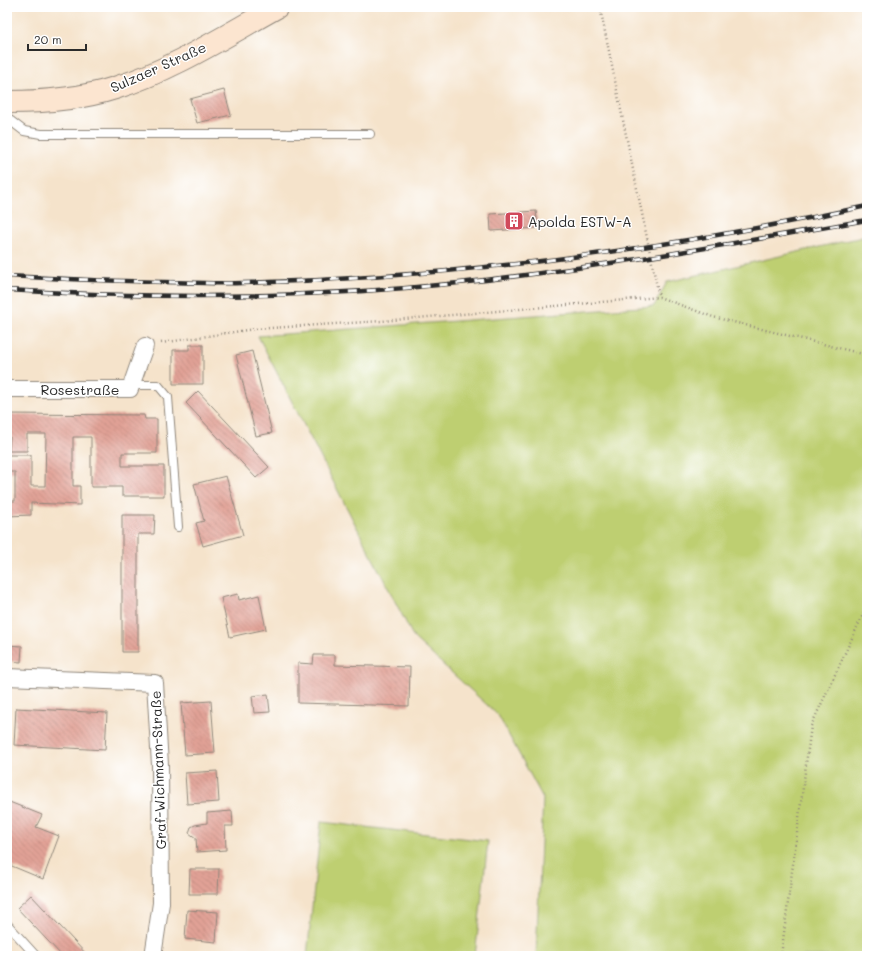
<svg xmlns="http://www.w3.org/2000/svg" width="874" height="963" font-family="Mali,sans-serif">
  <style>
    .green { fill: #becf71; stroke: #747d4e }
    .building { fill: url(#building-back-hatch) }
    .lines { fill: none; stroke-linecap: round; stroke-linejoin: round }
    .service-casing { stroke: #90877b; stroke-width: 10 }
    .minor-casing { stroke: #90877b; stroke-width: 18 }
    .secondary-casing { stroke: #90877b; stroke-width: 24 }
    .path { stroke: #90877b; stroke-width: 2.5; stroke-dasharray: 1 3; stroke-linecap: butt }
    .service { stroke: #fff; stroke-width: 8 }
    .minor { stroke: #fff; stroke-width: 16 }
    .secondary { stroke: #fce5d0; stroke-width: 22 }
    .rail-casing { stroke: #2b2b2b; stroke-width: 4.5 }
    .rail { stroke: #fff; stroke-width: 3; stroke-dasharray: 9; stroke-linecap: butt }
    .labels { text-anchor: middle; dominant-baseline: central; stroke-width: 3; stroke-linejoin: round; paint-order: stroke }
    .street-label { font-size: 14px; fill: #2b2b2b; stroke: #fff }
    .poi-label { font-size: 14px; fill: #2b2b2b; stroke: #fff; text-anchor: start }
  </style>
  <defs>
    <pattern id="building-back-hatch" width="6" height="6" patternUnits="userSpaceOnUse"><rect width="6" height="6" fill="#e2a296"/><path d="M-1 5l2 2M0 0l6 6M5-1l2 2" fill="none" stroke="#b7847b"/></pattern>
  </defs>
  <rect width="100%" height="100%" fill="#fff"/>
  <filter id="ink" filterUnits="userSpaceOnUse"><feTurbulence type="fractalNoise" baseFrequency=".025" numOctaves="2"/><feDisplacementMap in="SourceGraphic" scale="8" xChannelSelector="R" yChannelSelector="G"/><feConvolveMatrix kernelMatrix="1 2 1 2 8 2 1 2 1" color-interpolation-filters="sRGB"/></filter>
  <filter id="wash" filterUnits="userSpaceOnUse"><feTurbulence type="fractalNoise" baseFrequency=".012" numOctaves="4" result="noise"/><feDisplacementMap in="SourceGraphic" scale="16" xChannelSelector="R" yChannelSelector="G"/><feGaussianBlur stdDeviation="0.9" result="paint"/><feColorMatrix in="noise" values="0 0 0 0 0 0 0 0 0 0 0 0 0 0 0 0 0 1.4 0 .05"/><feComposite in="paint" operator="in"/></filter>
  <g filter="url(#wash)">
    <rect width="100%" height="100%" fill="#f5e3cb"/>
    <g class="green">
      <polygon points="867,236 867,956 536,956 543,798 498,715 414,638 258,336 654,306 667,282"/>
      <polygon points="321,822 488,841 475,956 307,956"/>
    </g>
    <g id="blocks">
      <g class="building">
        <polygon points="224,90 231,115 197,123 190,99"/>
        <polygon points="536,211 538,228 491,231 490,214"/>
        <polygon points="189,345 203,345 203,384 173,384 173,350 189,350"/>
        <polygon points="252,351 272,433 256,436 236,355"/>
        <polygon points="198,391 269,467 256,478 186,403"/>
        <polygon points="7,414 144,415 145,419 157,419 157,453 122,453 122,466 164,466 164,496 122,496 122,487 91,487 91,437 73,437 73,486 80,486 80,505 31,503 31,515 7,516 7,501 15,501 15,472 7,472 7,455 31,455 31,486 45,486 46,434 27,434 27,451 9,451 10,437 7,437"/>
        <polygon points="226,476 243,535 203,546 196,523 204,521 194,484"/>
        <polygon points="122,515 155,515 154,534 138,534 138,652 122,652"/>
        <polygon points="238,594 239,600 259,595 266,629 230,637 221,598"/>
        <polygon points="7,597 9,597 8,607 7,607"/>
        <polygon points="7,645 22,646 21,662 7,661"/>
        <polygon points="314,655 335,655 335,665 410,667 409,706 298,703 298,663 313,664"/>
        <polygon points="268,694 270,712 254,713 252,696"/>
        <polygon points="211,701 215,753 185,755 181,703"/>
        <polygon points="16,708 107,713 105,750 14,745"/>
        <polygon points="217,771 219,802 187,804 185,773"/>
        <polygon points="7,801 42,815 36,827 59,836 43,879 7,864"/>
        <polygon points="232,811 233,826 225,826 226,850 197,852 196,838 189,833 191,827 195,825 207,823 207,813"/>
        <polygon points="190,869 219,869 218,894 189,894"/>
        <polygon points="31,895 88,956 62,956 17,908"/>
        <polygon points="187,910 218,912 216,942 185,939"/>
      </g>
    </g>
  </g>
  <g filter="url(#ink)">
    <use href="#blocks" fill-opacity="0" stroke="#90877b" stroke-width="1"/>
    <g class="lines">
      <defs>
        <g id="service">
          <polyline points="7,118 24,131 41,134 370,134"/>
          <polyline points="132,385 158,385 168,397 178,527"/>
          <polyline points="7,924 36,956"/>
        </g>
        <g id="minor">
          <polyline points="7,389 130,389 145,346"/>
          <polyline points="7,677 155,683 160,765 161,903 153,956"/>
        </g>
        <path id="secondary" d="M7,102C43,102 81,99 115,88C172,70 225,36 277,7"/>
      </defs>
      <use href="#service" class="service-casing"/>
      <use href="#minor" class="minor-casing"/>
      <use href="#secondary" class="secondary-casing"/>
      <g class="path">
        <polyline points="600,7 659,297"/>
        <polyline points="161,343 254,329 382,321 659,297 713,317 867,355"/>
        <polyline points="781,956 811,726 867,606"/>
      </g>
      <use href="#service" class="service"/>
      <use href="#minor" class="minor"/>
      <use href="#secondary" class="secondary"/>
      <defs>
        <g id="rail">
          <path d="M7,276C59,279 111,281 163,282C190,282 216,284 242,283C452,278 662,250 867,206"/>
          <path d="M7,290C157,299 309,299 459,283C596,268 731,244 867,220"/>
        </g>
      </defs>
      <use href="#rail" class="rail-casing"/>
      <use href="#rail" class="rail"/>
    </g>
  </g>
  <defs>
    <symbol id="building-square" viewBox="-11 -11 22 22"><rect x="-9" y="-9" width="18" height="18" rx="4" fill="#d1495b" stroke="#fff"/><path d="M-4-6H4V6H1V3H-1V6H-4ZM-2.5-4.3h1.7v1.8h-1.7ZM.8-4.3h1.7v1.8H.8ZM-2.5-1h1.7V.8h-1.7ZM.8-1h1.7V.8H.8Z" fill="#fff"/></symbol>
  </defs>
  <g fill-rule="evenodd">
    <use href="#building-square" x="503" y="210" width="22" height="22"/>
  </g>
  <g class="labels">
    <g class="street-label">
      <text transform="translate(158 67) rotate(-24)">Sulzaer Straße</text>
      <text x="80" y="389">Rosestraße</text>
      <text transform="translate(158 770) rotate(-92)">Graf-Wichmann-Straße</text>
    </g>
    <g class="poi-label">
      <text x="528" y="221">Apolda ESTW-A</text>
    </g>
  </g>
  <rect width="874" height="963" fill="none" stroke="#fff" stroke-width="24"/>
  <path d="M28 44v6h58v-6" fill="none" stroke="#2b2b2b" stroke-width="2"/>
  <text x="34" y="44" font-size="12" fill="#2b2b2b" stroke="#ffffff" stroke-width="3" paint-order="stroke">20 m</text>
</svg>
